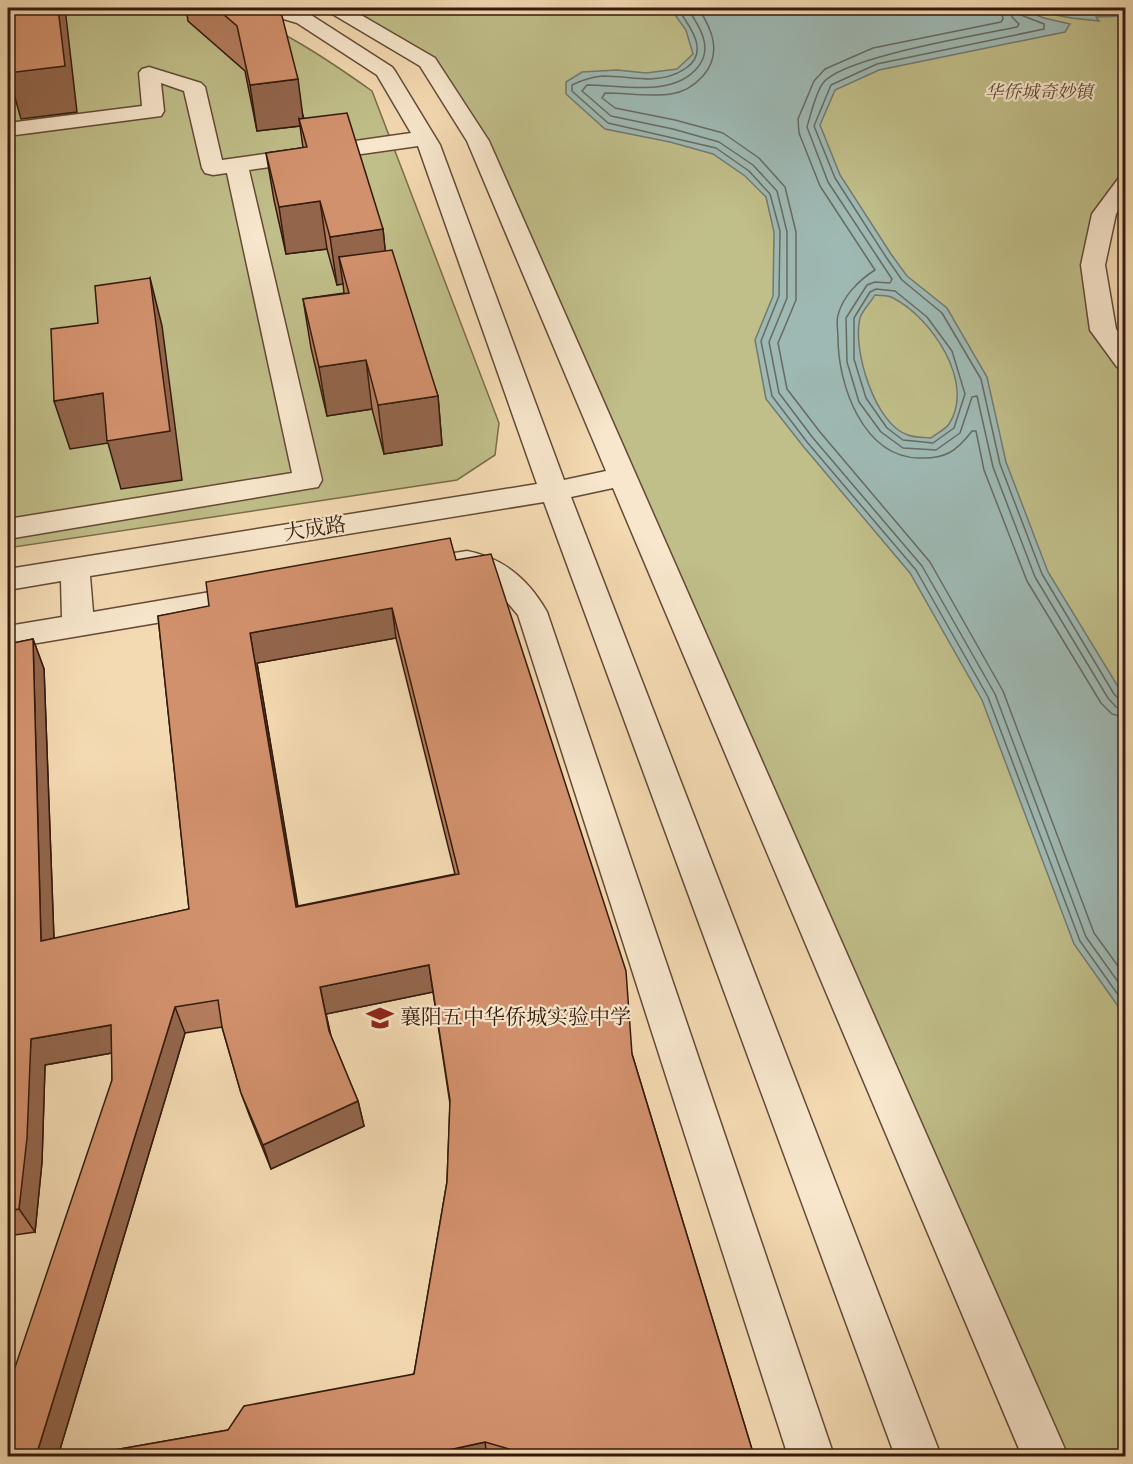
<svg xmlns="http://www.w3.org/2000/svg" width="1133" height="1464" font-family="Vollkorn,'Noto Serif SC',serif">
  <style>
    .green { fill: #c0be89; stroke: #7a6c4b; stroke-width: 1.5 }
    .water { fill: #9eb9b4; stroke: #737971; stroke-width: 1.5; fill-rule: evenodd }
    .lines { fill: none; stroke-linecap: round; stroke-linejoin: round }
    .shore { stroke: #686a60; stroke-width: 1.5 }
    .minor-casing { stroke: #634a36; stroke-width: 3 }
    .minor { fill: #f8e7cd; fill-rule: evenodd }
    .wall { fill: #b57d5e; stroke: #331a0d; stroke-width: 1.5; fill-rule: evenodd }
    .shaded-wall { fill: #93664c; stroke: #331a0d; stroke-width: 1.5 }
    .building { fill: #d2916d; stroke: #331a0d; stroke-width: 1.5; fill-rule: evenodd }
    .labels { text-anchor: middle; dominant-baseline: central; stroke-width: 4.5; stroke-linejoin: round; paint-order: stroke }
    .far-park-label { font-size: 18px; font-style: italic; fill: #5d4b32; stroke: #f8e7cd }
    .street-label { font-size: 21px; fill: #331a0d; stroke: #f8e7cd }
    .poi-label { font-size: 21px; fill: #331a0d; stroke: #f8e7cd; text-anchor: start }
  </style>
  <rect width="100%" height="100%" fill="#f4dab2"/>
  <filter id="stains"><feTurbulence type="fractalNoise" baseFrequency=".00333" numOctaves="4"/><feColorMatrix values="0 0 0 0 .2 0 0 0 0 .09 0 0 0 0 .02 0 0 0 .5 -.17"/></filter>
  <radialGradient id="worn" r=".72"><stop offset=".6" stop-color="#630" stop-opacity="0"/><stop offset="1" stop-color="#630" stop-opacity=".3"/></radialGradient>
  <g class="green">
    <path d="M8,8H228C280,28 327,59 372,91L499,423L495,455L457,480L8,548Z"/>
    <polygon points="336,8 1125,8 1125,184 1093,265 1126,361 1125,1456 1045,1456 478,141 428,62"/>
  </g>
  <g class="water">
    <path d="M670,8H1019L1044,18L1070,24L1065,32L879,70L835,90L820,125L840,175L891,254L907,276L947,308L987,377L1006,462L1048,572L1125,698V1016L1074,944L982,700L910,573L803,446L766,399L755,340L773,296L774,232L766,197L745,176L713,154L670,142L605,129L566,94V82L582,72L617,70L646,73L677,69L693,54L686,30ZM875,295C881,296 888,295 893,298C931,317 976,383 949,424C946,429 936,434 931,438C924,437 915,438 908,435C875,425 852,349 860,318C862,311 871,302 875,295Z"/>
    <path d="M1039,8H1125V16L1096,17L1099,21C1078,19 1057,17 1036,9Z"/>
  </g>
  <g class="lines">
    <g class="shore">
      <path d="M677,8C690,26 710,52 686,68C675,76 664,78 650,79C635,79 619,76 603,76C592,77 582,80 572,85V91L608,123L716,148L749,171L770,194L780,231L779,296L761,341L772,396L807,442L916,570L988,697L1080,941L1126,1006"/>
      <path d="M687,8C699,25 714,48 698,67C673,98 622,85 587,85L582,91L611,116L673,129L719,142L753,165L777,191L787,232V298L769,342L779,393L813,438L922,566L995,694L1086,937L1126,993"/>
      <path d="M698,8C713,30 722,54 703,76C694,86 685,92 671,94C649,97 627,93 605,93L602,98L615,108L675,120L723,133L759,158L785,187L796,232V300L778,343L787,389L820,432L930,562L1003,691L1094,933L1126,977"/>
      <path d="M1001,8L1003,19L1001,22L873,48L825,69L814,81L798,119L799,133L820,186L875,270C859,280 843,296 838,315C836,321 838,331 838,338C838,385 863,457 919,458C945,459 956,452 972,431H976L984,470L1027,581L1101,703L1112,714L1126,718"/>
      <path d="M1010,8L1012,17L1019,24L1017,27C980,35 843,57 823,83C815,94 811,114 807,127L828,182L892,279L890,283L875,282L867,285L846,318L847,362L859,402L881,432L903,448L936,450L960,433L972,397L977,396L993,467L1035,577L1108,698L1116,707L1126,709"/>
      <polyline points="1018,8 1021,15 1044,24 1044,29 877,64 831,85 814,126 835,178 886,257 902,280 942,313 981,379 1000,464 1042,574 1114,694 1120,700 1126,701"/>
      <polyline points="1049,8 1092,14 1098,11 1126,10"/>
      <polygon points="876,289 895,291 927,317 952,351 965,394 954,428 933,443 903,440 887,428 866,398 854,359 854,318 870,292"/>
    </g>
    <defs>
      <g id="minor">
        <polygon points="257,8 286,8 311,15 392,67 395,71 440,145 564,480 606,471 467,141 420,66 329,12 326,8 349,8 435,58 489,141 1068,1456 1022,1456 613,488 571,497 941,1456 895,1456 544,502 90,576 93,612 251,585 262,588 266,596 262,604 251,607 8,648 8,626 62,617 61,581 8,590 8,569 537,484 418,146 249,170 322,480 318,487 8,539 8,519 292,473 227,173 213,175 205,173 202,168 184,91 161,83 164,111 161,116 8,136 8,123 142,106 139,73 142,69 149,67 201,83 205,87 222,160 411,133 377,75 297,23 260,12"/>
        <polygon points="1126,177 1126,201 1116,214 1105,265 1116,329 1126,342 1126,369 1117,367 1090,330 1081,265 1092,214 1118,179"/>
        <path d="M467,551C504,558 529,580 547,612L834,1456H788L518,615L497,590L479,576L442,569L438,562L442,555Z"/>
      </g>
    </defs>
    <use href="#minor" class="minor-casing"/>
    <use href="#minor" class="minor"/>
  </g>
  <g class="wall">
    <polygon points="186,8 271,8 304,119 383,229 385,251 438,396 442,445 384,454 372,409 327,416 311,348 303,299 344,293 343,284 337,285 327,249 286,254 274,200 266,153 303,148 300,126 257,131 245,71 188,21"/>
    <path d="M456,560L632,1054L754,1456H80L228,1430L414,1374L447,1182L450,1104L433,992L326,1014L331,1036L358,1101L364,1126L271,1169L250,1117L241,1093L222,1027L185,1033L58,1456H8L112,1080V1053L45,1065L42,1162L35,1232L8,1236V644L33,639L44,669L54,939L189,909L158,616ZM396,638L455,874L298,906L257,663Z"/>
  </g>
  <g class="shaded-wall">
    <polygon points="58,8 65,8 77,112 21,119 8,73"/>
    <polygon points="298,79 304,125 299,119 300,126 257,131 250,85"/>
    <polygon points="320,201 327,249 286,254 279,207"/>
    <polygon points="383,229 388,277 339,257 343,284 337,285 330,237"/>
    <polygon points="150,278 162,326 182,480 121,489 108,443 70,449 54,401 103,393"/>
    <polygon points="366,360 372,409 327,416 319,367"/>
    <polygon points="438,396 442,445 384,454 378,405"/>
    <polygon points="392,608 396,638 257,663 302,934 296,907 250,633"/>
    <polygon points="33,639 44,669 55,968 41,941"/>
    <polygon points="429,965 433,992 326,1014 335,1057 320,987"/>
    <polygon points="175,1007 185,1033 58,1456 36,1456"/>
    <polygon points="111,1025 123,1051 45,1065 42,1162 35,1232 19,1209 31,1039"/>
    <polygon points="358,1101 364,1126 271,1169 263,1145"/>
    <polygon points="485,1442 487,1456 421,1456"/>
  </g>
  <g class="building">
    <polygon points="8,8 58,8 65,66 8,73"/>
    <polygon points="216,8 271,8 282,16 298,79 250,85 237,26"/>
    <polygon points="347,113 383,229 330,237 320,201 279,207 266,153 307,147 299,119"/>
    <polygon points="392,250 438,396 378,405 366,360 319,367 303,299 349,293 339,257"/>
    <polygon points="150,278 170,431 107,441 103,393 54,401 51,329 98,323 95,286"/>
    <path d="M450,538L456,560L491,554L626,971L632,1054L754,1456H533L485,1442L421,1456H80L228,1430L244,1406L414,1374L447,1182L450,1100L429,965L320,987L329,1031L358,1101L263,1145L241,1093L222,1027L218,1000L175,1007L36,1456H8V1388L112,1080L111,1025L31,1039L27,1138L19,1209L8,1211V644L33,639L41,941L189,909L158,616L209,606L206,582ZM392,608L459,874L296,907L250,633Z"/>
  </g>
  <defs>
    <symbol id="school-bare" viewBox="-9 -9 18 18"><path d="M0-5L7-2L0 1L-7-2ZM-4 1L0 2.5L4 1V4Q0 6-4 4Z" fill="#8f2418" stroke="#f8e7cd" stroke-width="2.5" paint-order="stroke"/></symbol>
  </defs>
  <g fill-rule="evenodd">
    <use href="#school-bare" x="361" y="999" width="38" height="38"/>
  </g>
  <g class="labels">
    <g class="far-park-label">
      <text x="1039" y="93">华侨城奇妙镇</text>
    </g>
    <g class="street-label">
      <text transform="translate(315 530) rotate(-9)">大成路</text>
    </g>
    <g class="poi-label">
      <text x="400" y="1018">襄阳五中华侨城实验中学</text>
    </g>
  </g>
  <rect width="1133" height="1464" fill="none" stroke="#f4dab2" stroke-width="30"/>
  <rect x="9" y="9" width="1115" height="1446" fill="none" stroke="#331a0d" stroke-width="3"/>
  <rect x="15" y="15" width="1103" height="1434" fill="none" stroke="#331a0d" stroke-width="1.5"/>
  <rect width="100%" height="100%" filter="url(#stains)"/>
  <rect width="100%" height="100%" fill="url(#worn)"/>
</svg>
